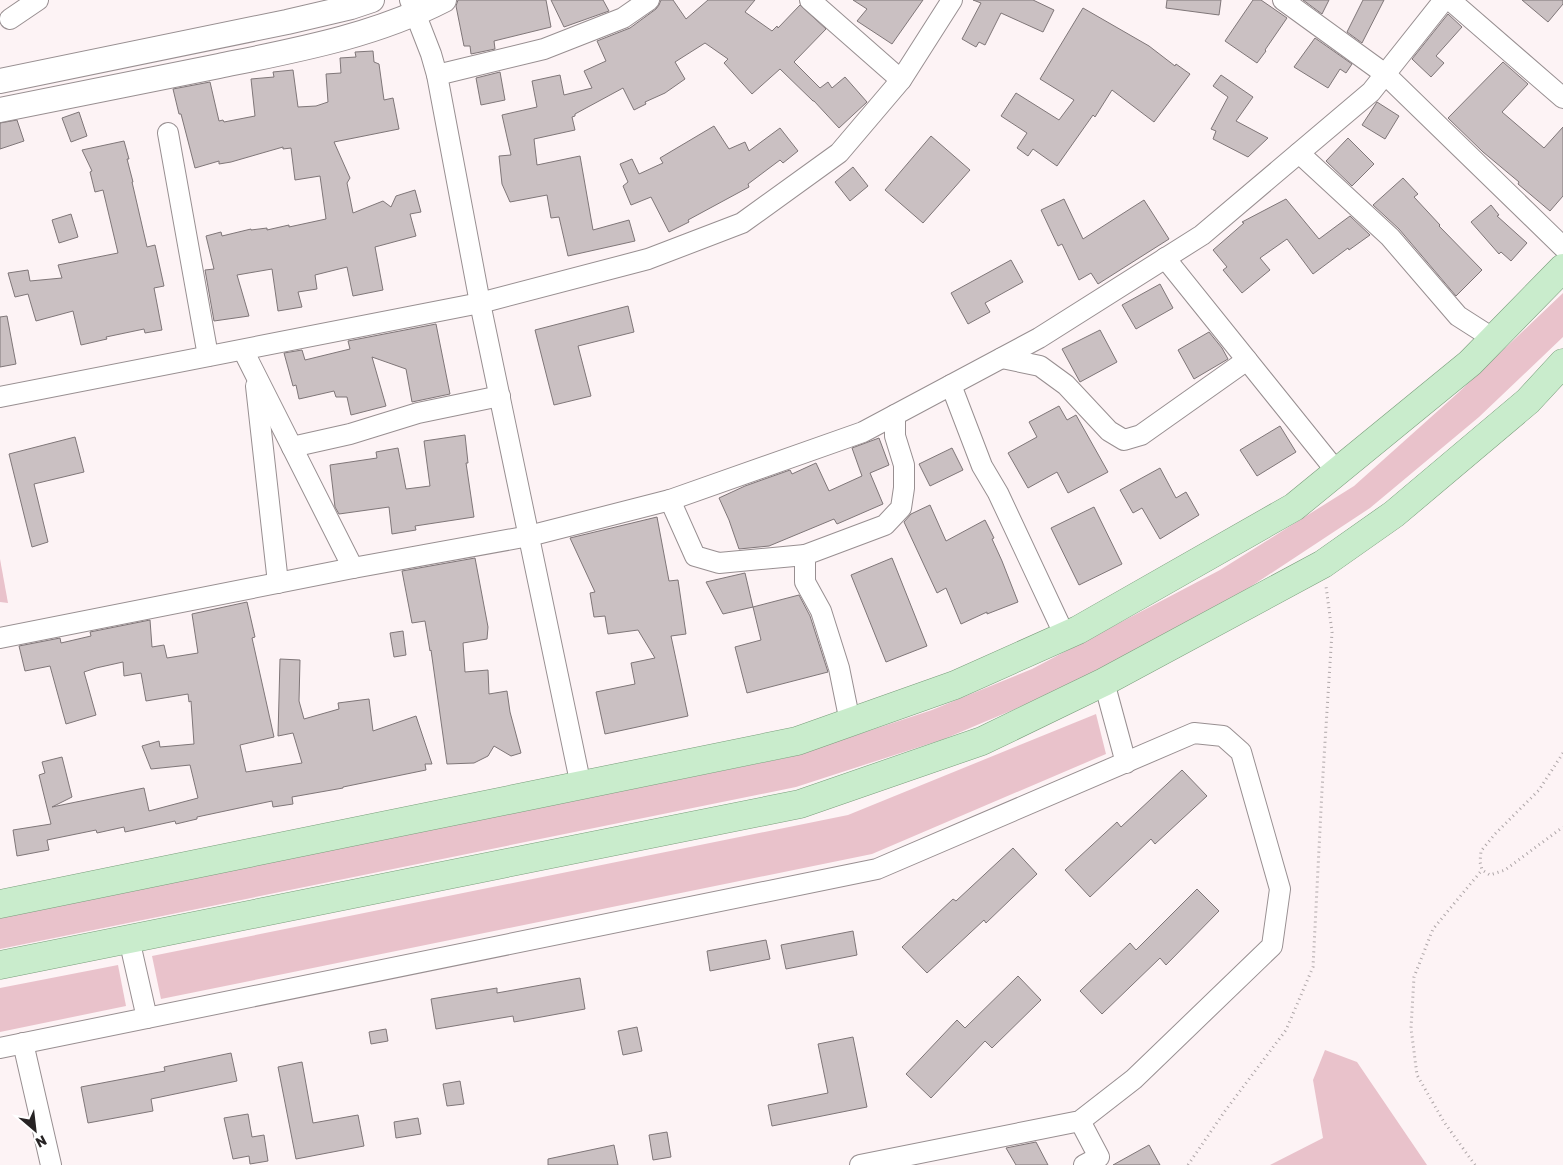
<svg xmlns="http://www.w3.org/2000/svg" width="1563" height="1165" font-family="Rubik,sans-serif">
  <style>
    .green { fill: #e9c2cb }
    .building { fill: #cac0c2; stroke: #7f7678 }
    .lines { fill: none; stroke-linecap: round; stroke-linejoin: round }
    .minor-casing { stroke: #988f91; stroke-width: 22 }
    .tertiary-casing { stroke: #988f91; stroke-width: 26 }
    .primary-casing { stroke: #799d7b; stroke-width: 29 }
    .path { stroke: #ada5a7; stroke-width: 3; stroke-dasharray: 1 4; stroke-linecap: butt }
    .minor { stroke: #fff; stroke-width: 20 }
    .tertiary { stroke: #fff; stroke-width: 24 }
    .primary { stroke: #c9eccc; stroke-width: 28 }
  </style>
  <rect width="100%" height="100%" fill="#fdf3f5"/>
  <g class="green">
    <polygon points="1563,293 1563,337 1479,417 1370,508 1238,595 1150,643 1041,698 944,739 796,787 0,949 0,917 790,757 932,710 1032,669 1220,570 1354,486 1459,392"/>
    <polygon points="0,559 8,603 0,602"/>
    <polygon points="1096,714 1106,754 872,854 161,999 152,956 848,815"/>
    <polygon points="118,965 126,1006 0,1032 0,988"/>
    <polygon points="1325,1050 1357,1062 1427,1165 1270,1165 1323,1138 1313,1080"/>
  </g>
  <g class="building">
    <polygon points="458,0 546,0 551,27 494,41 495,49 471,54 470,46 464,46 456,6"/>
    <polygon points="551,0 603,0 609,11 564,27"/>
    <polygon points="661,0 673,0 686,19 708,0 755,0 745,12 772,31 777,26 778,28 800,5 826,29 794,62 820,88 828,82 832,88 845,77 867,102 839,128 814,101 813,101 780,69 752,94 724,63 728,59 705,43 675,62 685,79 665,93 645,102 646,104 634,110 623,88 575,114 575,116 572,117 575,130 534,139 537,165 580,156 593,230 629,220 635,241 568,256 559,217 551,218 547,195 510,202 502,184 499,156 511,155 502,115 537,107 532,81 560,75 564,95 592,88 584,71 606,61 597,41 630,28 656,9 659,5"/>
    <polygon points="853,0 923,0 892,44 857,21 867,9"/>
    <polygon points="973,0 1033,0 1054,10 1043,32 1001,13 985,45 979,42 976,47 962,39 981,3"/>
    <polygon points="1167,0 1221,0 1219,15 1166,8"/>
    <polygon points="1253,0 1261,0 1287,18 1265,50 1266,51 1257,63 1225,41"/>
    <polygon points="1303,0 1329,0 1322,14"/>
    <polygon points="1363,0 1384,0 1362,43 1347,32"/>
    <polygon points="1522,0 1563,0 1563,4 1548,22"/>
    <polygon points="1083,8 1149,46 1175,66 1176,64 1190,74 1154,122 1112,90 1095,117 1093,115 1057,166 1033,149 1028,156 1017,148 1027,133 1001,116 1016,93 1059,120 1074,100 1040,79"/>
    <polygon points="1448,14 1462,27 1436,56 1444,63 1431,77 1412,59"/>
    <polygon points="1315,38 1352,64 1346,73 1340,69 1328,88 1294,67"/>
    <polygon points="373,51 374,62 379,64 384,100 393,98 399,129 334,142 350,178 347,183 353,213 383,201 391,207 396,196 415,190 421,212 410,214 416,236 375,247 383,290 353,296 347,267 315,275 317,289 298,292 302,307 278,311 272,269 237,275 249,316 214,321 205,270 214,269 206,236 221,232 222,236 251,229 251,230 267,228 267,230 289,225 289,227 326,219 320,176 295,180 291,148 283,149 283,147 231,162 219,164 219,161 195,168 181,114 179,114 173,89 210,82 219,121 223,120 224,122 255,116 251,79 274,77 273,72 293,70 298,107 316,106 328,102 326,74 341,73 340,58 356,57 355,52"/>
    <polygon points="1503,62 1528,84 1502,112 1544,148 1563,127 1563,196 1550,211 1518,184 1519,182 1483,152 1448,118"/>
    <polygon points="500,72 505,100 481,105 476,78"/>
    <polygon points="1221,75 1253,97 1236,121 1268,138 1248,157 1213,139 1216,131 1211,129 1228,97 1213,86"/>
    <polygon points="1377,102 1399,116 1385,139 1362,125"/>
    <polygon points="79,112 87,136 71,142 62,118"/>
    <polygon points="17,120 24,141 0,149 0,123"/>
    <polygon points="714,126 729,149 745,142 749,151 780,128 798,151 783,163 780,160 748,184 749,187 688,220 689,222 669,232 651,197 631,205 623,186 628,182 620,164 632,159 639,174 663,163 660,158"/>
    <polygon points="931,136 970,170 923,223 885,190"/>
    <polygon points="1348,138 1374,164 1352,186 1326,161"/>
    <polygon points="124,141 129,159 127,159 133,182 132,182 147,247 155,245 164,286 154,288 162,330 145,333 144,329 106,337 107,339 81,345 73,311 36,321 28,294 15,297 8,273 28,270 30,281 62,278 58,265 118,253 103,190 95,192 90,172 92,171 82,150"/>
    <polygon points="853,167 868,186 850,201 835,182"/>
    <polygon points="1403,178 1418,194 1414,197 1440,225 1439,226 1482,270 1456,296 1399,229 1373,205"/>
    <polygon points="1064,199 1083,239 1144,200 1169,239 1098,284 1091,273 1079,280 1062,244 1058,246 1041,210"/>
    <polygon points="1286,199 1319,239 1350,216 1370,235 1349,250 1348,248 1313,274 1287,239 1260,258 1270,270 1242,293 1223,270 1227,267 1213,250 1244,223 1242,222"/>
    <polygon points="1491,205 1499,215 1497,216 1527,243 1511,261 1501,252 1499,254 1471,222"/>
    <polygon points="71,214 78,237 59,243 52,220"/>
    <polygon points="1011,260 1023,282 985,303 990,312 968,324 951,293"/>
    <polygon points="1160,284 1173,308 1136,329 1122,305"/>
    <polygon points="628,306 634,332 578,346 591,396 554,405 535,330"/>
    <polygon points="7,316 16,364 0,367 0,317"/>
    <polygon points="436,324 450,394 412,402 406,369 372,357 386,406 351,415 347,397 336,397 334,391 299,399 296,385 293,386 284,353 302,350 305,360 350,349 348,341"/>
    <polygon points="1100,330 1117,362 1080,382 1062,349"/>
    <polygon points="1209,332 1222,348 1228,359 1194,379 1178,350"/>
    <polygon points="1059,406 1067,420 1076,415 1108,472 1068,493 1057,472 1028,488 1008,453 1037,437 1029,422"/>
    <polygon points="1280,426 1296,452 1257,476 1240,450"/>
    <polygon points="465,435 468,463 466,463 474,517 415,526 416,530 392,534 389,507 339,514 335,507 330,465 377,458 376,452 398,448 406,489 430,486 424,441"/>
    <polygon points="75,437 84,472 34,484 48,542 32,547 9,454"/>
    <polygon points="879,438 889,465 870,473 883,504 837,524 834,519 769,546 739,549 729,520 719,498 745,486 790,470 792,474 816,463 829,491 862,476 852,448"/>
    <polygon points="952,448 963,470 930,486 919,464"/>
    <polygon points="1160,468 1176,498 1186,492 1199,515 1160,539 1142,508 1133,513 1120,490"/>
    <polygon points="930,505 946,541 985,520 994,538 992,539 1002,561 1018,602 987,614 987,612 961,624 946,588 937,593 904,522 911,514"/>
    <polygon points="1094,507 1122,564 1079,585 1051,528"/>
    <polygon points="657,517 669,581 678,580 686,634 671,636 688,716 605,734 596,692 635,684 631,663 655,658 638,630 608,634 605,616 594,617 590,593 595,592 570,538"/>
    <polygon points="475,558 488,627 487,639 463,643 465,672 488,670 489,694 507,691 510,712 521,753 511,756 494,746 488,756 474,763 447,764 431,650 430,651 425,621 412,623 402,571"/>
    <polygon points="892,558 927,646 886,662 851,575"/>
    <polygon points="745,573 753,607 723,614 706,582"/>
    <polygon points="799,595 810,616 828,672 747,693 735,647 761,640 753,607"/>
    <polygon points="247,602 255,637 252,638 274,737 240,745 246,772 302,763 293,733 278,736 280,659 300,660 299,701 304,719 339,709 338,703 369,699 373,731 416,716 432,764 425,764 426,770 343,787 343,788 292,797 293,804 273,807 272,801 197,817 197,819 176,824 175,821 125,832 124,827 97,833 96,830 47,840 49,850 17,856 13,830 51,824 39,775 45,773 42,762 62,757 72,797 52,807 144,788 149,811 198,798 190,765 151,769 142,746 159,741 160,747 194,744 191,701 189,702 188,694 146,701 141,673 124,676 123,662 96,668 84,672 96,715 66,724 50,666 25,671 19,646 60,638 61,643 91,636 90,632 150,620 152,647 164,645 167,658 198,653 192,614"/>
    <polygon points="403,631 406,655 394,657 390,633"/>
    <polygon points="1182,770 1207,796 1155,844 1151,839 1090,897 1065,870 1117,822 1121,827"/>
    <polygon points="1013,848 1037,874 986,923 984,920 927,973 902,947 953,899 956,901"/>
    <polygon points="1197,889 1219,911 1166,965 1160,958 1102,1014 1080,991 1130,943 1136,950"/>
    <polygon points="853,931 857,955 786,969 781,945"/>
    <polygon points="766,940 770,959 710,971 707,951"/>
    <polygon points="1018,976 1041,1000 992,1048 985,1041 931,1098 906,1074 957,1020 965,1028"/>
    <polygon points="580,978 585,1009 514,1022 513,1016 436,1029 431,999 497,988 497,993"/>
    <polygon points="637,1027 642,1051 623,1055 618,1031"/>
    <polygon points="386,1029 388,1041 371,1044 369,1032"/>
    <polygon points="853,1037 867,1107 772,1126 768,1105 828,1093 818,1044"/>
    <polygon points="231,1053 237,1081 151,1099 153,1111 88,1123 81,1087 165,1071 164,1067"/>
    <polygon points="302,1062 313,1123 358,1115 364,1146 296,1159 278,1067"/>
    <polygon points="460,1081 464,1104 447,1106 443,1084"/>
    <polygon points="248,1114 252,1137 264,1135 268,1161 250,1164 249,1156 233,1159 224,1118"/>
    <polygon points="418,1118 421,1134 396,1138 394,1122"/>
    <polygon points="667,1132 671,1157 653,1160 649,1135"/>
    <polygon points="1036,1142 1048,1165 1016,1165 1006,1148"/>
    <polygon points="614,1145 618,1165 548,1165 548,1159"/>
    <polygon points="1149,1145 1160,1165 1113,1165"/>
  </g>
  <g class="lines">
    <defs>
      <g id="minor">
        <polyline points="410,0 431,54 437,75 480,303 581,786"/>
        <polyline points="810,0 901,80"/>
        <polyline points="1283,0 1385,74 1563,247"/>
        <polyline points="1450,0 1563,98"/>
        <polyline points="10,19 38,0"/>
        <polyline points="437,75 544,49 623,18 649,0"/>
        <polyline points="168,133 208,356"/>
        <polyline points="1299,153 1390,237 1458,316 1494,339"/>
        <polyline points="1165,258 1337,472"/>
        <polyline points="243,350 353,568"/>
        <polyline points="1002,358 1040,366 1066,385 1109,431 1124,440 1141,435 1247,360"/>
        <polyline points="951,385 982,466 998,493 1065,636"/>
        <polyline points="256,386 278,583"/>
        <polyline points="0,397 480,303 648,259 742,223 839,153 901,80 952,0"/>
        <polyline points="292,447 350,434 418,413 500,396"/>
        <polyline points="670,500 695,556 719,563 805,555"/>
        <polyline points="0,638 353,568 529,536 670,500 863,432 1039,338 1202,235 1371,92 1444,0"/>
        <polyline points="1104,682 1126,763"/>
        <polyline points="850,722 839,668 821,611 805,582 805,555 885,525 901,508 904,488 904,465 895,436 895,415"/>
        <polyline points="129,939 147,1018"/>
        <polyline points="23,1043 51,1165"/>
        <polyline points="0,1048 877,869 1194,733 1223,736 1241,752 1280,889 1272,946 1134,1079 1080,1121 860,1165"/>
        <polyline points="1080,1121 1099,1157 1084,1165"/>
      </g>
      <g id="tertiary">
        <polyline points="0,81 287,22 351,7 372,0"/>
        <path d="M0,110C73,95 146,80 219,66C297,50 374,36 444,0"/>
      </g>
      <g id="primary">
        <polyline points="0,904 797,741 955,685 1078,630 1294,507 1470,363 1563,268"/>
        <polyline points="0,965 800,804 982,741 1104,682 1323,564 1394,514 1528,401 1563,363"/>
      </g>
    </defs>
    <use href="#minor" class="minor-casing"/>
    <use href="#tertiary" class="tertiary-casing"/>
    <use href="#primary" class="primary-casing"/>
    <g class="path">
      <polyline points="1563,753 1539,790 1495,834 1481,851 1480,862 1482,870 1490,875 1505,870 1563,827"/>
      <polyline points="1188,1165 1225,1111 1286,1030 1313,967 1322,790 1332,632 1326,586"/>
      <polyline points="1475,1165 1444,1122 1417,1075 1411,1028 1414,977 1433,929 1482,870"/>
    </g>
    <use href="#minor" class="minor"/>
    <use href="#tertiary" class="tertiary"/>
    <use href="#primary" class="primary"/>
  </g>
  <g transform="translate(35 1130) rotate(152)" stroke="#ffffff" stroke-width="4" paint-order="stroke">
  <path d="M0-4L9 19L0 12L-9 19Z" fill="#272324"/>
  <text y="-8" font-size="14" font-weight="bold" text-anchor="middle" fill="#272324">N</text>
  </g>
</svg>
